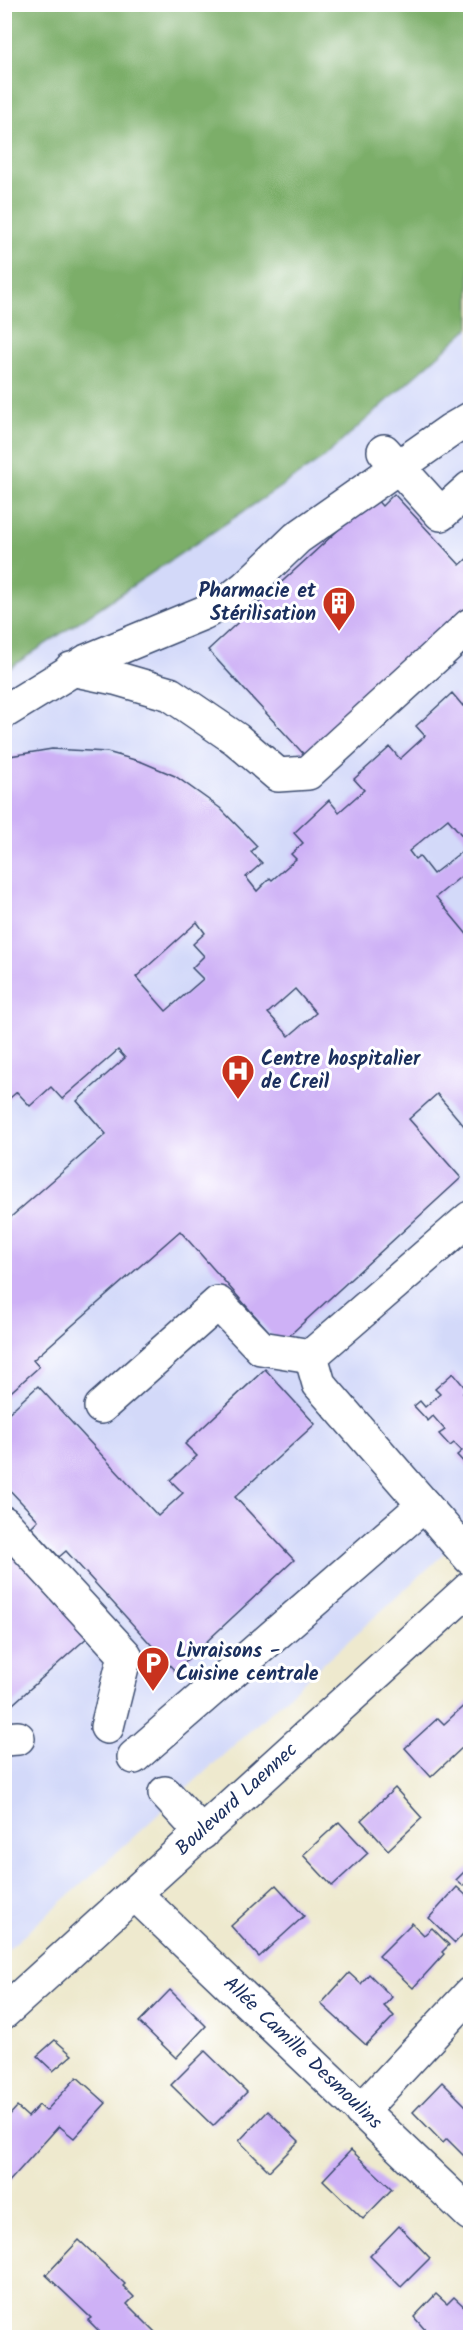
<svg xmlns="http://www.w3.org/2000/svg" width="475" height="2342" font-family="Kalam,sans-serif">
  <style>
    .built { fill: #d3d9f9 }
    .forest { fill: #7bae69; stroke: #4b6e64; stroke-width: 1.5 }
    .building { fill: #ceb1f6; fill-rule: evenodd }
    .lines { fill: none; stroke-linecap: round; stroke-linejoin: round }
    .minor-casing { stroke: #3b4b6f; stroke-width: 36 }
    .minor { stroke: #fff; stroke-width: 33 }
    .labels { text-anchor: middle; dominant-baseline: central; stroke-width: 6; stroke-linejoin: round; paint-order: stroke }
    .poi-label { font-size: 20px; font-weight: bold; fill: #1b2f5e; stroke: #fff; text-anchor: start }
    .street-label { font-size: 20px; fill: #1b2f5e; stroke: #fff }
  </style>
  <rect width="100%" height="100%" fill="#fff"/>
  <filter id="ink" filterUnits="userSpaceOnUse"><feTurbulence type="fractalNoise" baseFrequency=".0167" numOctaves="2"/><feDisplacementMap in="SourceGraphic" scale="12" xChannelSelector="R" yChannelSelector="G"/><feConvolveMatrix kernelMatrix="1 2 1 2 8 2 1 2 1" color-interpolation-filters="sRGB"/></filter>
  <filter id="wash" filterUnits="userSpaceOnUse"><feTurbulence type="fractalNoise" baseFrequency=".008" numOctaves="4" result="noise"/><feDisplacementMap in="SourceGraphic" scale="24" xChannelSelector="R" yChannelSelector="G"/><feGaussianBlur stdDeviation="1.35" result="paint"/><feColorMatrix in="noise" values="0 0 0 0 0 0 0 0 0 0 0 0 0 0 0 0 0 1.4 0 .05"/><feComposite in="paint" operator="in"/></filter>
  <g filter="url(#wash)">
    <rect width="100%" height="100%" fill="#eee9ce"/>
    <polygon class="built" points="470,327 470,1530 83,1883 5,1952 5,671 322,459"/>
    <polygon class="forest" points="5,4 470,5 470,327 322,459 5,671"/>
    <g id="blocks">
      <g class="building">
        <polygon points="394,494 460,565 470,556 470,615 310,761 208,650 374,497 382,506"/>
        <path d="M452,693L463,706L470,698V869L436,897L470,938V1133L437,1094L409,1119L461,1178L280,1344L180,1231L33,1360L39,1367L4,1398V1223L106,1134L77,1101L125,1058L118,1050L62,1099L51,1087L30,1106L17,1092L4,1103V757L52,749L107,752L142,762L175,776L220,808L257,846L251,852L262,863L246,877L257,891L270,878L272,880L296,859L291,854L303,843L294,833L329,800L339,812L364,790L354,779L390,747L400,759L425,736L416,726ZM448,819L470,845L433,874L419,856L415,859L409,851ZM197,922L205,933L193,944L204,956L192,968L203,979L166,1011L136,977ZM295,989L316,1013L289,1036L268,1013Z"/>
        <polygon points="265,1369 315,1424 235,1497 294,1560 175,1671 66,1551 59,1557 31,1527 38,1520 4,1484 4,1417 38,1386 158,1516 183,1493 170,1480 197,1456 185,1444"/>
        <polygon points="453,1373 467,1390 463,1393 470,1400 470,1464 468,1467 457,1455 462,1451 454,1443 450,1446 439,1434 445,1430 433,1416 428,1421 414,1406 420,1401 425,1407 440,1394 435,1389"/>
        <polygon points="4,1540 90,1635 4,1712"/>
        <polygon points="470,1700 470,1753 464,1746 431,1777 405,1748 438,1718 444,1724"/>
        <polygon points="395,1788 422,1818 388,1850 361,1820"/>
        <polygon points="339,1822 368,1853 332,1886 303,1855"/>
        <polygon points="470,1866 470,1878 463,1886 456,1880"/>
        <polygon points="276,1885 304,1916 259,1957 231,1926"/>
        <polygon points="457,1887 470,1899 470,1926 455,1943 429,1918"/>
        <polygon points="412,1923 424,1935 432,1928 449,1945 442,1952 444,1954 413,1988 379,1956"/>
        <polygon points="349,1973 361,1984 369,1974 392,1997 384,2006 394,2016 366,2045 321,2004"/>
        <polygon points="170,1990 206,2026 176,2058 139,2022"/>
        <polygon points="55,2040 72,2055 53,2071 37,2056"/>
        <polygon points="205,2051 247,2092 213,2126 171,2085"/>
        <polygon points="77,2077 106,2103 74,2138 59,2126 7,2184 4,2181 4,2121 17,2107 28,2117 39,2105 46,2111"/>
        <polygon points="442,2082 470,2110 470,2162 447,2139 443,2143 413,2112"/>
        <polygon points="268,2111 299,2141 269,2171 239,2141"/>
        <polygon points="351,2150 392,2189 363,2219 323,2180"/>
        <polygon points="399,2226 430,2258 401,2287 370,2256"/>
        <polygon points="79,2240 125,2284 123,2286 134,2297 127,2304 161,2338 98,2338 96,2335 99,2331 88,2320 91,2318 46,2275"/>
        <polygon points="436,2294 447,2304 454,2297 470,2312 470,2338 432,2338 414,2317"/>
      </g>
    </g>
  </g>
  <g filter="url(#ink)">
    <use href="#blocks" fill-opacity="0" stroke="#3b4b6f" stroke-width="1.5"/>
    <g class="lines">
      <defs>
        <g id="minor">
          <polyline points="384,451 441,514 470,488"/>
          <polyline points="71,669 115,678 170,694 236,739 278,775 308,773 470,625"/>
          <polyline points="4,712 87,661 203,613 232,598 246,587 297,538 451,430 470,419"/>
          <polyline points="470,1218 311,1356 319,1384 470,1558"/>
          <polyline points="101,1407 218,1303 261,1348 311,1356"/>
          <polyline points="4,1523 125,1655 107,1727"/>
          <polyline points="4,1739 18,1738"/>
          <polyline points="134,1757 424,1505"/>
          <polyline points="165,1793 202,1833"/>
          <path id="s1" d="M135,1894L470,2214"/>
          <path id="s2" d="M4,2012L470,1588"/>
          <polyline points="361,2111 470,1994"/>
        </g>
      </defs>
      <use href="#minor" class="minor-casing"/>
      <use href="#minor" class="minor"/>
    </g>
  </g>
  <defs>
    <symbol id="building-pin" viewBox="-11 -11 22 30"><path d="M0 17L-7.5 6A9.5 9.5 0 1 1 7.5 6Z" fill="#c8321e" stroke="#fff"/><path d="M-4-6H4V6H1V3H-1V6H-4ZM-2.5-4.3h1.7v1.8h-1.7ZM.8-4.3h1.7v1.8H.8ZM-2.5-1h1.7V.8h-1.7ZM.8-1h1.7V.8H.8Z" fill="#fff"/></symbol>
    <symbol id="hospital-pin" viewBox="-11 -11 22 30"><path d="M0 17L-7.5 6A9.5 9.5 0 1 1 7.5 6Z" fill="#c8321e" stroke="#fff"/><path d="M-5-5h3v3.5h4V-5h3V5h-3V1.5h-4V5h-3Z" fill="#fff"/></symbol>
    <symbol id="parking-pin" viewBox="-11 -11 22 30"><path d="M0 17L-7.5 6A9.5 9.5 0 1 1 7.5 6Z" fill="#c8321e" stroke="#fff"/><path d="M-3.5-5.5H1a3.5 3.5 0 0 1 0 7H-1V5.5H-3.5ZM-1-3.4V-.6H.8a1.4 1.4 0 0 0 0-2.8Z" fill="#fff"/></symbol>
  </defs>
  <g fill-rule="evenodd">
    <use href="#building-pin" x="320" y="584" width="38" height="52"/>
    <use href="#hospital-pin" x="219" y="1052" width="38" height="52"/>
    <use href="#parking-pin" x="134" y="1644" width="38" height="52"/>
  </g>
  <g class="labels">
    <g class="poi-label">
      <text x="316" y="592" text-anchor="end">Pharmacie et<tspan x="316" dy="23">Stérilisation</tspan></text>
      <text x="261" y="1060">Centre hospitalier<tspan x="261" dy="23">de Creil</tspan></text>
      <text x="176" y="1652">Livraisons -<tspan x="176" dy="23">Cuisine centrale</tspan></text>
    </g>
    <g class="street-label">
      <text stroke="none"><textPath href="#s2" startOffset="315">Boulevard Laennec</textPath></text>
      <text stroke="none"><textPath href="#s1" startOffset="231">Allée Camille Desmoulins</textPath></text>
    </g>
  </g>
  <rect width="475" height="2342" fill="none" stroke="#fff" stroke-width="24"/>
</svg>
